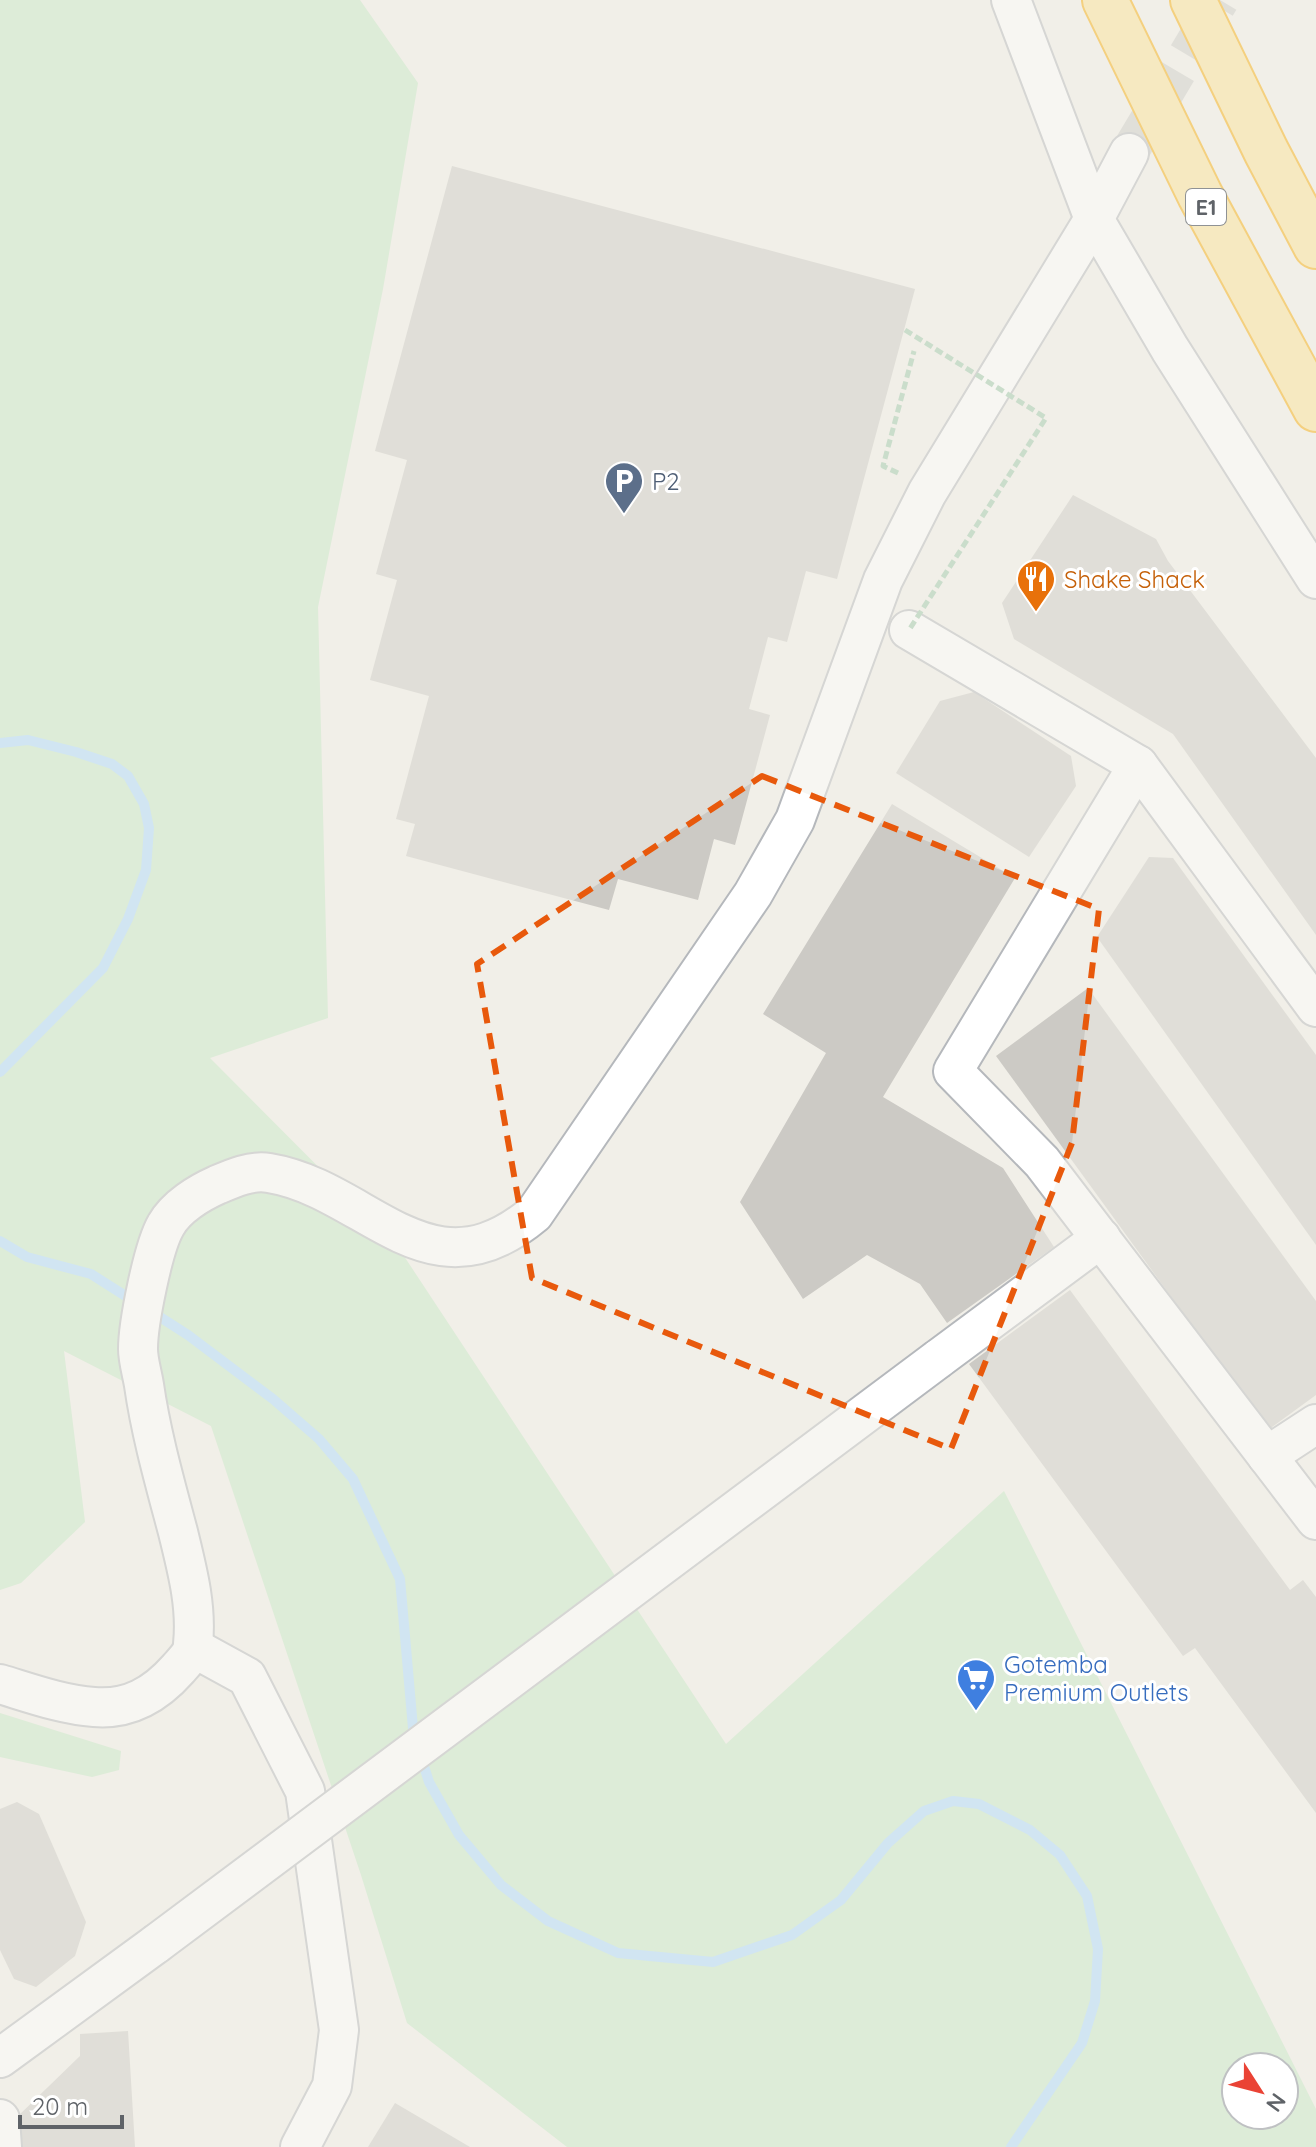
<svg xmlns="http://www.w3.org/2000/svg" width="1316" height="2147" font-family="Quicksand,sans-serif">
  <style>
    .green { fill: #c5e8c5; fill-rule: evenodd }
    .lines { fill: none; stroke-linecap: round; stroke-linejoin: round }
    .stream { stroke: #aadaff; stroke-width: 10 }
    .building { fill: #cccac5 }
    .minor-tunnel { stroke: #ccccc8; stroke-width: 38; stroke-dasharray: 38 19; stroke-linecap: butt }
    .minor-casing { stroke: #b5b8bc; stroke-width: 42 }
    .highway-casing { stroke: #f9ab00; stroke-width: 48 }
    .path { stroke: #9cc7a9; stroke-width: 5; stroke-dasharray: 8 4; stroke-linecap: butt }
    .minor { stroke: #fff; stroke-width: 38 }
    .highway { stroke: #fde293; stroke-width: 44 }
    .minor-bridge-casing { stroke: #b5b8bc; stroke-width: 42; stroke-linecap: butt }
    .path-bridge { stroke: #9cc7a9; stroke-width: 5; stroke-dasharray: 8 4; stroke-linecap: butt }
    .minor-bridge { stroke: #fff; stroke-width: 38 }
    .marked { fill: none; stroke: #e8590c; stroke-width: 6; stroke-dasharray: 16 10; stroke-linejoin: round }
    .labels { text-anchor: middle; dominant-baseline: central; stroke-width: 6; stroke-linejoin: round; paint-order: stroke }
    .shield { fill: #fff; stroke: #8f9295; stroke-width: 2 }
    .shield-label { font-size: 22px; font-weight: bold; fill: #5f6368 }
    .service-label { font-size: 24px; fill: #4e5e75; stroke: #fff; text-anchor: start }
    .food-label { font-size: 24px; fill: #c56008; stroke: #fff; text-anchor: start }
    .shop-label { font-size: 24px; fill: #366cbe; stroke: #fff; text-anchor: start }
  </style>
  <rect width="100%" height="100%" fill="#f1efe8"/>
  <g class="green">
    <path d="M0,0H360L418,83L383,289L318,607L328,1018L210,1058L398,1247L726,1744L1004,1491L1316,2109V2147H567L407,2023L361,1875L211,1426L64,1351L85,1522L21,1583L0,1590ZM1236,2067H1284V2115H1236Z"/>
    <polygon points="0,1713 121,1751 119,1770 92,1777 0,1757"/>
  </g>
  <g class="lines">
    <g class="stream">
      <polyline points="0,743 28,740 76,752 112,764 128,776 144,804 149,828 146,870 128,919 103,968 0,1072"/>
      <polyline points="0,1241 27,1257 91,1274 135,1302"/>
      <polyline points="149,1310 188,1335 273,1399 319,1439 353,1479 400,1579 413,1728 417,1741"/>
      <polyline points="421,1757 429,1782 459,1835 501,1885 548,1921 618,1953 713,1962 792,1935 841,1900 888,1843 924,1811 953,1801 979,1804 1030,1830 1060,1855 1087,1896 1098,1949 1095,2001 1082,2043 1011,2147"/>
    </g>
  </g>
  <g class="building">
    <polygon points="452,166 915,289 837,579 806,571 787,642 768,637 749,709 770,715 735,845 714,839 698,900 618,879 609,910 406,856 415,824 396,819 429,696 370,680 397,580 376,574 407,460 375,451"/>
    <polygon points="1073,495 1156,539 1168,561 1316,758 1316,935 1173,734 1014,639 1002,603"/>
    <polygon points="974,692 1071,756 1076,786 1029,857 896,773 940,701"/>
    <polygon points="892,804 1015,878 883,1097 1003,1168 1054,1247 947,1323 920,1284 867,1255 803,1299 740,1202 826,1053 763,1014"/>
    <polygon points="1149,857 1173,858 1316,1055 1316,1245 1097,937"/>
    <polygon points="1088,988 1316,1301 1316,1395 1268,1430 996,1056"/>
    <polygon points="1070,1290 1290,1590 1303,1580 1316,1597 1316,1813 1195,1648 1183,1656 969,1364"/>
    <polygon points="17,1802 39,1814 86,1922 75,1956 36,1987 14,1979 0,1950 0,1809"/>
    <polygon points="128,2031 135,2147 18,2147 16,2118 80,2056 80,2034"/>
    <polygon points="395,2103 470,2147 368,2147"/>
  </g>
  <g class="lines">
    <polyline class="minor-tunnel" points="1129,153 1220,0"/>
    <defs>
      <g id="minor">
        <polyline points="1011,0 1094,219 1170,349 1316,579"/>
        <polyline points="909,630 1138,765 1316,1007"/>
        <polyline points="1138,765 953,1071 1042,1162 1316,1520"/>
        <polyline points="938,1359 1101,1238"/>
        <polyline points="1267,1456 1316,1424"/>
        <polyline points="194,1648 247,1677 305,1791 339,2030 332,2086 300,2147"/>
        <path d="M0,1684C30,1693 63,1705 94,1707C129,1710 155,1695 178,1669C184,1662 193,1654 193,1644C197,1606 187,1569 178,1532C165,1483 151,1434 144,1385C142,1373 138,1360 138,1349C138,1324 153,1247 166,1225C176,1207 199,1193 217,1185C233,1178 251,1170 269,1173C368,1189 429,1302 534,1214L753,894L795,820L883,580L927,493L1094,219L1129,153"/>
        <polyline points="0,2058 156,1944"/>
        <polyline points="0,2119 2,2147"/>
      </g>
      <g id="highway">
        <polyline points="1105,0 1200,195 1316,409"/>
        <polyline points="1193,0 1266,151 1316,246"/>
      </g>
    </defs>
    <use href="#minor" class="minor-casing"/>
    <use href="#highway" class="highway-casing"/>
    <polyline class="path" points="898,473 883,466 914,351"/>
    <use href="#minor" class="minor"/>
    <use href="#highway" class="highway"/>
    <defs>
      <polyline id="minor-bridge" points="156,1944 938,1359"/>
    </defs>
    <use href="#minor-bridge" class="minor-bridge-casing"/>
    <polyline class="path-bridge" points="905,330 1046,418 909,630"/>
    <use href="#minor-bridge" class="minor-bridge"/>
  </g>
  <path d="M0 0H1316V2147H0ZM762,776L1099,909L1072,1143L951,1449L532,1278L477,964Z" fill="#f1efe8" fill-opacity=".55" fill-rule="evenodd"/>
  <path class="marked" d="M762,776L1099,909L1072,1143L951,1449L532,1278L477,964Z"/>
  <defs>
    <symbol id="parking-pin" viewBox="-11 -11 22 30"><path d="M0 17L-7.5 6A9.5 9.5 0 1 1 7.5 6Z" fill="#5c6f8a" stroke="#fff"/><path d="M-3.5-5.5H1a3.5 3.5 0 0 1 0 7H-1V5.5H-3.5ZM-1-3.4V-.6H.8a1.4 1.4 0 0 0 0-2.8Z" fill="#fff"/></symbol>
    <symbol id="restaurant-pin" viewBox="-11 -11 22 30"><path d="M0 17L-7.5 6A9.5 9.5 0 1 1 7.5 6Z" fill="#e8710a" stroke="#fff"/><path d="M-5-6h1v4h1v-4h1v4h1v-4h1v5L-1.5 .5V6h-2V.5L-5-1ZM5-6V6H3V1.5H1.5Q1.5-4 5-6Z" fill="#fff"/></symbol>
    <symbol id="supermarket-pin" viewBox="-11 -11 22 30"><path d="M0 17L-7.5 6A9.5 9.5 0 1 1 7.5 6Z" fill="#3f7fe0" stroke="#fff"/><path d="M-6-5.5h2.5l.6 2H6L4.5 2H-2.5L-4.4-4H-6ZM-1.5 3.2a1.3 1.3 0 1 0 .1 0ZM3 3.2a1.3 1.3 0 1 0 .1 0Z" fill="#fff"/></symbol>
  </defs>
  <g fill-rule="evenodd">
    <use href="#parking-pin" x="602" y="459" width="44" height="60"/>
    <use href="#restaurant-pin" x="1014" y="557" width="44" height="60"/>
    <use href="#supermarket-pin" x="954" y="1656" width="44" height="60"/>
  </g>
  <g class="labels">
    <rect class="shield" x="1186" y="189" width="40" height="36" rx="6"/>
    <g class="shield-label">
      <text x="1206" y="207">E1</text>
    </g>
    <g class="service-label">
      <text x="652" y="481">P2</text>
    </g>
    <g class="food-label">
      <text x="1064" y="579">Shake Shack</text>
    </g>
    <g class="shop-label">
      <text x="1004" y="1664">Gotemba<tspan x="1004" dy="28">Premium Outlets</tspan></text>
    </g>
  </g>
  <g transform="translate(1260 2091) rotate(126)"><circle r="38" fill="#ffffff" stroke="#bfc1c3" stroke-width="2"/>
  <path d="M0-6L14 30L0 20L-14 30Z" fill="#ea4335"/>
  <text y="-12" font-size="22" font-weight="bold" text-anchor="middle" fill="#5f6368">N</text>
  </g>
  <path d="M20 2115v12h102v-12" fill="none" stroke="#5f6368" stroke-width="4"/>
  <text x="32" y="2115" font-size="24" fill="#5f6368" stroke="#ffffff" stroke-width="6" paint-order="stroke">20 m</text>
</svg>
